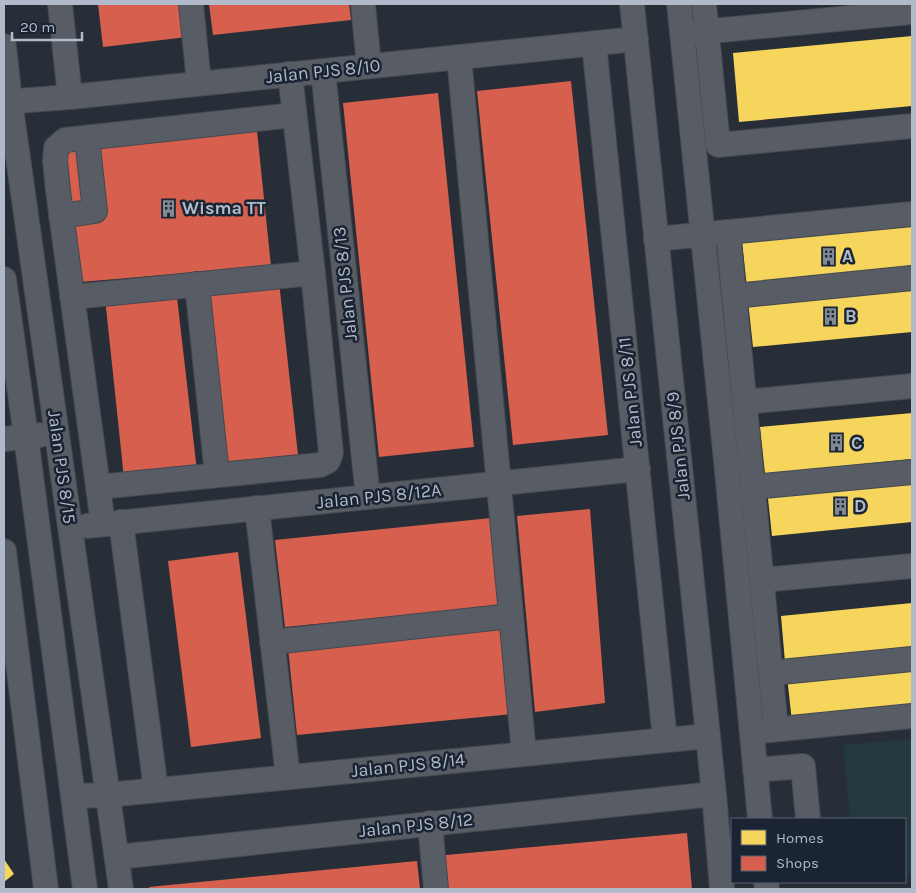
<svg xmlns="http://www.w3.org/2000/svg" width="916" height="893" font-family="Karla,sans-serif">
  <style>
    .green { fill: #24393d }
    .homes { fill: #f6d55c }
    .shops { fill: #d6604d }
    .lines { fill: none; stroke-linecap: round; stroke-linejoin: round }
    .minor-casing { stroke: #44484f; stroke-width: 26 }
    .minor { stroke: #585c64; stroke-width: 24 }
    .labels { text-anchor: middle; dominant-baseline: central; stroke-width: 5; stroke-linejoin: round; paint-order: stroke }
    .street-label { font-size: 18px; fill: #b1bac8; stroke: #1b2432 }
    .poi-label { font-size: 18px; font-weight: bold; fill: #b1bac8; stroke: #1b2432; text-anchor: start }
  </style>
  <rect width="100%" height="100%" fill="#272e37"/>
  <polygon class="green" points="912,739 912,874 905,875 905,819 850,819 843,745"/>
  <g class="homes">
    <polygon points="912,36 912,106 739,122 733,53"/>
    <polygon points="912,224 912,271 747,288 742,241"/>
    <polygon points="912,285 912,332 753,347 748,301"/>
    <polygon points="912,413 912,459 765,474 760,427"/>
    <polygon points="912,475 912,522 772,536 767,489"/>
    <polygon points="912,603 912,650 785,662 781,616"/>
    <polygon points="912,664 912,711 792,722 787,676"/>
    <polygon points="4,859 14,874 4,882"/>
  </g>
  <g class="shops">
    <polygon points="98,4 183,4 187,37 103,47"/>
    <polygon points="209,4 349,4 351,20 213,35"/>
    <polygon points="571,81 608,435 513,445 477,91"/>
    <polygon points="438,93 474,447 379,457 343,103"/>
    <polygon points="257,131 271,266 80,282 65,150"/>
    <polygon points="279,282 299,464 226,471 207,291"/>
    <polygon points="176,289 197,471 124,478 105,298"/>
    <polygon points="590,509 605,703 535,712 517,516"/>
    <polygon points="491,518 500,606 285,627 275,540"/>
    <polygon points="238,552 261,738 191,747 168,561"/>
    <polygon points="503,626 512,714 297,735 288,648"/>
    <polygon points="687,833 692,889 438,889 435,856"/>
    <polygon points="417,861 420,889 150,889 149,887"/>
  </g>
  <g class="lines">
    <defs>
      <g id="minor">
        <polyline points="60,4 70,97"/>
        <polyline points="191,4 199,83"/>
        <polyline points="363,4 369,66"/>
        <polyline points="632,4 714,794 722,889"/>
        <polyline points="679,4 726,461 760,819"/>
        <polyline points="704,4 718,145 912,126"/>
        <polyline points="691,33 912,12"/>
        <polyline points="594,43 665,740"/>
        <polyline points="4,46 10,101 121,889"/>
        <polyline points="459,57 524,754"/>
        <polyline points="323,71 368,497"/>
        <polyline points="4,102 70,97 636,39"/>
        <polyline points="61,216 95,211 87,138"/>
        <polyline points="728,232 776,729"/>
        <polyline points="656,239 912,214"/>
        <polyline points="4,279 26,437 85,889"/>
        <polyline points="197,284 217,475"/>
        <polyline points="734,296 912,278"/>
        <polyline points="72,297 313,273"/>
        <polyline points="745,402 912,386"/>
        <polyline points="4,439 40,435"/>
        <polyline points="98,487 320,465 328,461 331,453 313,273 290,74"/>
        <polyline points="753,487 912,472"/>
        <polyline points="257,508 288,777"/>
        <polyline points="121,522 156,790"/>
        <polyline points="103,524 58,191 55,161 56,148 65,140 294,115"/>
        <polyline points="87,526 638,469"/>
        <polyline points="4,551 46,889"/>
        <polyline points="762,580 912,566"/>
        <polyline points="272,642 511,616"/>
        <polyline points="771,673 912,659"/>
        <polyline points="761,731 912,716"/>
        <polyline points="755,770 803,766 808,819"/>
        <polyline points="74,796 107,795 708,736"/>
        <polyline points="430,823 436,889"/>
        <polyline points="117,857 714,794"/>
        <polyline points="766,882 767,889"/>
      </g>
    </defs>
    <use href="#minor" class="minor-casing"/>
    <use href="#minor" class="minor"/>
  </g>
  <defs>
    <symbol id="building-bare" viewBox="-9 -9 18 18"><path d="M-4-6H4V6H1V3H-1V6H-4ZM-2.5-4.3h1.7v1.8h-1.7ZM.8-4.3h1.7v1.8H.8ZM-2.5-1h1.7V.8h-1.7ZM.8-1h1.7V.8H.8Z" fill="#818995" stroke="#1b2432" stroke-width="2.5" paint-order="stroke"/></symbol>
  </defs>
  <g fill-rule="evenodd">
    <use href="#building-bare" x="156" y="196" width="25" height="25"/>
    <use href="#building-bare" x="816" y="244" width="25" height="25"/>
    <use href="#building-bare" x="818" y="304" width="25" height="25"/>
    <use href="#building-bare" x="824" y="430" width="25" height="25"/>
    <use href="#building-bare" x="828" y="494" width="25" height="25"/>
  </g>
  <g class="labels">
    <g class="street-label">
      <text transform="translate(323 71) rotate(-6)">Jalan PJS 8/10</text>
      <text transform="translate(345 284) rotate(-96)">Jalan PJS 8/13</text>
      <text transform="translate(630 392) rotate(-96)">Jalan PJS 8/11</text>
      <text transform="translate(678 446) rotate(-96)">Jalan PJS 8/9</text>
      <text transform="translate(62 467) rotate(82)">Jalan PJS 8/15</text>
      <text transform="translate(379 496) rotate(-6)">Jalan PJS 8/12A</text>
      <text transform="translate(408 765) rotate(-6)">Jalan PJS 8/14</text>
      <text transform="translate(416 825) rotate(-6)">Jalan PJS 8/12</text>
    </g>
    <g class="poi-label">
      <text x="182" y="208">Wisma TT</text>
      <text x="842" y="256">A</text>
      <text x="845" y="316">B</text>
      <text x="851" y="443">C</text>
      <text x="854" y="506">D</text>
    </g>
  </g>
  <rect width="916" height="893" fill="none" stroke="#b1bac8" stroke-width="10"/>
  <rect x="731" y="818" width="175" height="65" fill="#1b2432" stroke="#57606e"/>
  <rect x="741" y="830" width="25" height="15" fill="#f6d55c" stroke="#57606e"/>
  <text x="776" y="843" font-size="15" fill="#b1bac8">Homes</text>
  <rect x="741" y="856" width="25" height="15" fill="#d6604d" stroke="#57606e"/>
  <text x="776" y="868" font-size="15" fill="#b1bac8">Shops</text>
  <path d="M12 32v8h70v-8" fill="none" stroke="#b1bac8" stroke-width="2.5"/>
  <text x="20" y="32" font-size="15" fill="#b1bac8" stroke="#1b2432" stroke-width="4" paint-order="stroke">20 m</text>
</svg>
